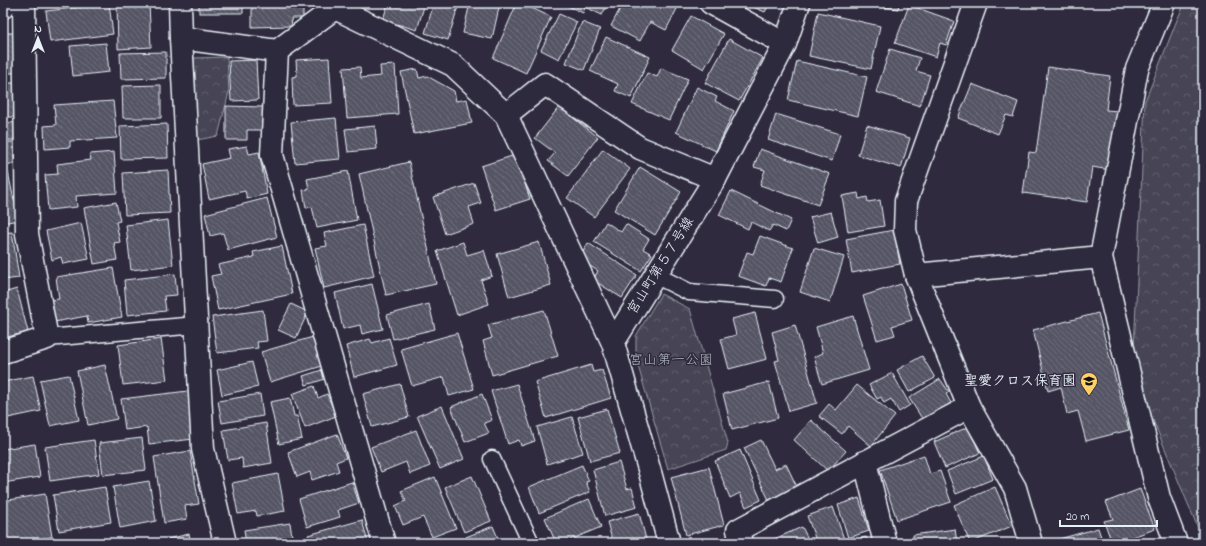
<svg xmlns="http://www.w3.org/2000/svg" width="1206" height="546" font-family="'Indie Flower','Klee One',sans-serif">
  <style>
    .forest { fill: url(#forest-crowns); stroke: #979aa6 }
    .building { fill: url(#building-back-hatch); stroke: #e8f1f8 }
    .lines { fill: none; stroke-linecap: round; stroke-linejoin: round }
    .service-casing { stroke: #e8f1f8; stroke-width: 19 }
    .minor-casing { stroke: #e8f1f8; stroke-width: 25 }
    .service { stroke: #2f2a3d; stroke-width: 16 }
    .minor { stroke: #2f2a3d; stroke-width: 22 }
    .labels { text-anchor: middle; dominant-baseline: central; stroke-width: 3; stroke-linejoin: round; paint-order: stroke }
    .street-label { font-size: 14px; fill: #e8f1f8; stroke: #2f2a3d }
    .park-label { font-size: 14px; fill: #afb4bf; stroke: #2f2a3d }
    .poi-label { font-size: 14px; font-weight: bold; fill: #e8f1f8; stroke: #2f2a3d; text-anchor: end }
  </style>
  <defs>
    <pattern id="forest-crowns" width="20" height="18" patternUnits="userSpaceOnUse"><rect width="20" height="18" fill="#464455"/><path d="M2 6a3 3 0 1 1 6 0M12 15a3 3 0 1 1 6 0" fill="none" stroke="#615f6e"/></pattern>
    <pattern id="building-back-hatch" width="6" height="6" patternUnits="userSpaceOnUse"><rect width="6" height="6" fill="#575565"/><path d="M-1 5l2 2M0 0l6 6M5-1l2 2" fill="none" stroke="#6f6e7c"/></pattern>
  </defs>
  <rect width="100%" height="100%" fill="#2f2a3d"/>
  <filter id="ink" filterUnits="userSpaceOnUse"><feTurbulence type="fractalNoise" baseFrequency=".025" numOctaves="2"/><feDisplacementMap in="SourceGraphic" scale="8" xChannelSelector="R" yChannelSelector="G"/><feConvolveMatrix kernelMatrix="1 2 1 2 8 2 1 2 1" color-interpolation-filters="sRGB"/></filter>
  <g filter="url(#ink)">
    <g class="forest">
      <polygon points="1185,3 1203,3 1203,540 1133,372 1145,101 1177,20"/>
      <polygon points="227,57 229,92 218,136 197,140 194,58"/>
      <polygon points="661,294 690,309 728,443 726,450 668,469 636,359 636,336"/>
    </g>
    <g class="building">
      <polygon points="117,3 149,3 151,47 118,49"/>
      <rect x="199" y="3" width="44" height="10"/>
      <polygon points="252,3 303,3 303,18 291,18 292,26 252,27"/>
      <polygon points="388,3 425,3 417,30 383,20"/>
      <polygon points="434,3 459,3 448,40 425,33"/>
      <polygon points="470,3 500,3 492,39 463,33"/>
      <polygon points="517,3 521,3 551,17 526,73 493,58"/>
      <polygon points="564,3 608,3 602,15 585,7 583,13 564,4"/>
      <polygon points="623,3 680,3 666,30 650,22 640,41 611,26"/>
      <polygon points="744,3 770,3 765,12"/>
      <polygon points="854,3 899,3 898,9"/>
      <polygon points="109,4 113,34 50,42 46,11"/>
      <polygon points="909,5 954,21 946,45 940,43 936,57 895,43"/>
      <polygon points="818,12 880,26 871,69 809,56"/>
      <polygon points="559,14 577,22 559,59 541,50"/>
      <polygon points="691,16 724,34 704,69 672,50"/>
      <polygon points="582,22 600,29 584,70 566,63"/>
      <rect x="3" y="33" width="11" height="40"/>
      <polygon points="606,37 650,57 631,98 615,91 618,84 590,71"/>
      <polygon points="729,39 763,58 739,101 705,83"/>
      <polygon points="106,43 109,72 73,76 70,46"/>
      <polygon points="890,49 920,58 916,71 930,75 920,106 876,92"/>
      <polygon points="166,52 166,78 121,79 120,53"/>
      <polygon points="329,58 332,103 293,105 292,77 297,76 296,60"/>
      <polygon points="256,60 258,100 231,101 229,61"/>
      <polygon points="797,61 867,77 858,116 788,100"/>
      <polygon points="395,65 398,114 347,118 343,68 360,67 361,78 381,76 380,66"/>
      <polygon points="1048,67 1110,76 1106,110 1118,111 1110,170 1092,167 1087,202 1023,193 1029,152 1036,153"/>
      <polygon points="661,68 688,79 669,120 632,104 647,73 657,77"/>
      <polygon points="417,69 419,78 427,76 454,91 456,101 467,99 472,123 414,134 401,72"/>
      <polygon points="3,83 15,83 14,117 3,117"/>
      <polygon points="972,84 1018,102 1013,117 1006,115 998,134 958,118"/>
      <polygon points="161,85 161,118 123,118 122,86"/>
      <polygon points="697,87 717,97 715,101 734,111 716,151 676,132"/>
      <polygon points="113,101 117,138 70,141 70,147 45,149 44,126 56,125 54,105"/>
      <polygon points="226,106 263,107 262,130 247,130 247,140 226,140"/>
      <polygon points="559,107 598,137 568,176 548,161 555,153 535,138"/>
      <polygon points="776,114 840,134 832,161 768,140"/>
      <polygon points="336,118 340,159 295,163 291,122"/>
      <polygon points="3,122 14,123 14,140 3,140"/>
      <polygon points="167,124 168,158 121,159 120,126"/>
      <polygon points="867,125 910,138 901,168 858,155"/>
      <polygon points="375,126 377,149 348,152 345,129"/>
      <rect x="3" y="142" width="11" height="22"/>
      <polygon points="247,146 249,154 259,152 267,194 247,199 245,191 209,199 202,164 230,158 228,149"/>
      <polygon points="603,149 630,169 594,217 567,198"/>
      <polygon points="760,149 830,174 818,205 760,185 765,170 754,167"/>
      <polygon points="114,152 117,193 76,196 77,207 48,210 45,175 58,174 57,164 91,160 90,154"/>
      <polygon points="515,155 530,199 496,210 481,166"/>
      <polygon points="409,162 436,284 386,295 359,174"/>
      <polygon points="640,167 681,192 655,235 614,210"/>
      <polygon points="168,170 170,213 125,215 123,173"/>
      <polygon points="348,171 357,220 317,228 312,207 306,208 303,190 309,189 307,179"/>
      <polygon points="8,172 18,220 3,223 3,173"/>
      <polygon points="474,183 481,203 469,207 474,224 445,234 433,197"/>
      <polygon points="731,191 791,220 786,231 773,225 769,231 751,222 748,229 719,215"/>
      <polygon points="858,193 859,199 867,197 868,202 880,200 884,226 848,232 842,196"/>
      <polygon points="267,198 277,237 228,250 223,233 210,236 205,214"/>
      <polygon points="116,202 120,221 116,222 120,242 114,243 117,260 94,264 84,208"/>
      <polygon points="831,212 838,237 818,243 810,217"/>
      <polygon points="168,220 173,265 131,270 126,225"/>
      <polygon points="606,222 621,232 626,224 649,239 643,249 652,254 641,271 594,242"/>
      <polygon points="81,223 89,259 63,264 61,257 52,260 46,231"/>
      <polygon points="363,225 374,276 324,288 315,248 327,246 324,233"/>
      <polygon points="894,230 900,264 852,273 846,239"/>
      <polygon points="12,232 19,278 3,280 3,233"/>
      <polygon points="760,236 793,248 781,282 769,278 766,286 738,276 747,252 753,254"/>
      <polygon points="463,242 467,255 484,250 492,276 481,280 489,304 457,315 437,251"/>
      <polygon points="539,242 551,285 509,297 497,254"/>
      <polygon points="588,243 637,275 622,298 593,280 598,271 579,259"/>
      <polygon points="282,246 292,294 218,310 211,276 221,274 218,265 254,257 253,252"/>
      <polygon points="814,248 844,257 830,302 800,292"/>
      <polygon points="113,268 122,317 88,323 87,316 54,322 50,300 59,299 56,277"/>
      <polygon points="175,274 177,295 164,296 166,311 127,315 124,280"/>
      <polygon points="372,284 383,329 362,334 360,325 343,329 335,293"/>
      <polygon points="901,284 912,320 892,326 895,335 877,340 863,296"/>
      <polygon points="17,289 28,332 3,338 3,293"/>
      <polygon points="291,304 308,312 296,338 278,330"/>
      <polygon points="429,304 435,329 393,339 387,315"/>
      <polygon points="263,310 267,341 257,342 258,348 217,353 212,317"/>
      <polygon points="544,310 558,356 492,375 483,341 492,338 488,325"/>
      <polygon points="755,313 767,359 729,369 721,339 736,335 732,319"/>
      <polygon points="1098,313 1129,430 1086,441 1078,411 1067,414 1061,387 1048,391 1033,330"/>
      <polygon points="853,316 869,370 822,384 814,357 823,353 816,327"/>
      <polygon points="795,325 817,403 789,411 775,361 779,360 772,332"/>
      <polygon points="457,333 474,389 449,396 444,377 412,386 401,349"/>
      <polygon points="313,337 322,366 270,382 261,352"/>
      <polygon points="389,338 397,365 354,377 346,346 370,339 372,343"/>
      <polygon points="161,339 167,380 123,385 118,345"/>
      <polygon points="922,356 935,378 909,392 897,370"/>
      <polygon points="252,362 258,387 222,395 217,370"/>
      <polygon points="105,365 117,419 88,425 77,371"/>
      <polygon points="591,365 593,372 602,370 611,398 546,418 535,382"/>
      <polygon points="322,370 325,379 306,385 303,376"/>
      <polygon points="892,373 910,405 899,412 891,399 884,403 881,397 877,399 869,385"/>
      <polygon points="69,375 79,420 50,426 40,380"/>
      <polygon points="33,376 41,411 3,419 3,382"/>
      <polygon points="940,379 949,392 946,394 951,403 923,420 909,398"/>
      <polygon points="769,382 778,418 732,430 723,394"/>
      <polygon points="400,384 409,417 372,427 363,394"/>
      <polygon points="517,384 535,441 521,446 519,440 508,444 491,391"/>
      <polygon points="857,385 895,416 871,446 848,426 842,434 819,416 829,404 836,410"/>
      <polygon points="314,386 318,398 327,394 336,416 305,428 292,394"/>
      <polygon points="188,391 194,439 149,444 147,427 125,430 121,399"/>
      <polygon points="260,394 263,416 222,423 218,401"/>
      <polygon points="482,394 492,420 484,423 489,433 465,442 451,407"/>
      <polygon points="290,398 294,416 297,416 302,439 279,444 270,402"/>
      <polygon points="442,406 464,459 440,469 417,416"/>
      <polygon points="607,409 620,453 590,461 578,417"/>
      <polygon points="572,417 583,453 547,464 537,427"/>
      <polygon points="811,420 846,451 828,471 794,440"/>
      <polygon points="266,423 272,463 243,468 242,458 228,460 223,430"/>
      <polygon points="968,427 980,453 945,468 934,442"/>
      <polygon points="416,430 430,466 410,474 406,462 381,472 371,447"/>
      <polygon points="337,434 346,458 336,462 339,471 312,480 310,472 297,477 288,452"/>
      <polygon points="142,438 146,470 103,475 99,443"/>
      <polygon points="94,440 99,474 50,481 45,447"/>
      <polygon points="761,440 775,469 786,464 797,487 769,500 744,448"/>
      <polygon points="35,444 40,477 3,483 3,449"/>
      <polygon points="740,450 761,500 746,507 740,493 730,498 715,461"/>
      <polygon points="190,451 199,504 185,506 187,519 164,523 154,457"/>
      <polygon points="924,455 930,474 940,471 951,502 897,520 880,470"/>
      <polygon points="984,456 993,479 956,494 947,471"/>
      <polygon points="619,462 627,489 632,488 637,507 605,516 593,470"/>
      <polygon points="582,465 589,481 586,482 590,492 539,513 529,487"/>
      <polygon points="709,467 724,525 686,535 671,477"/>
      <polygon points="278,474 285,511 257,516 256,511 238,514 232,483"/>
      <polygon points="472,476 491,521 464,532 445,487"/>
      <polygon points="435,477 456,528 432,537 423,517 403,525 395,506 406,501 401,491"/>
      <polygon points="149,481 156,521 120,528 113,487"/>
      <polygon points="352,482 359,503 338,510 340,517 307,527 299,499"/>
      <polygon points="105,487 111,522 59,531 53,495"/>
      <polygon points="995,487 1012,526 970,543 954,505"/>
      <polygon points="1140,489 1155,529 1115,543 1112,543 1104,521 1113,519 1106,502"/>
      <polygon points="45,494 52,537 16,543 3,543 3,501"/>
      <polygon points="859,498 869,531 848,538 838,505"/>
      <polygon points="589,499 601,527 563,543 556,543 545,518"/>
      <polygon points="833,507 844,539 832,543 817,543 807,516"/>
      <polygon points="639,513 647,543 613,543 607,522"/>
      <polygon points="362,520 368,543 311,543 308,535"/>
      <polygon points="290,523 293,543 246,543 244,530"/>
      <polygon points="493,526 500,543 469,543 466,537"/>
      <polygon points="802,527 810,543 765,543"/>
      <polygon points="1098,528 1103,543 1050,543 1049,542"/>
      <polygon points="955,529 957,543 914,543 913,535"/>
      <polygon points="189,534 191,543 169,543 168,539"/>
      <polygon points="866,537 868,543 846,543"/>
    </g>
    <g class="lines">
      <defs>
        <g id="service">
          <polyline points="655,275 689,292 775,299"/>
          <polyline points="47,338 197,325"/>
          <polyline points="492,459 531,543"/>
        </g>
        <g id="minor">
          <polyline points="180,3 181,38 203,449 225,543"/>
          <polyline points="335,3 335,8 453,65 506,115 613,343 651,476 669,543"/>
          <polyline points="711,3 785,44"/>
          <polyline points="976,3 906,201 905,230 916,275 969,407 1015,488 1031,543"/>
          <polyline points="1164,3 1137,69 1101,257 1159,498 1176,543"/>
          <polyline points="3,7 5,3"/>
          <polyline points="181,38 277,51 335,8 346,3"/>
          <polyline points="277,51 272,155 384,543"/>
          <polyline points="506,115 545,84 640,148 715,179"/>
          <polyline points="916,275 1101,257"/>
          <polyline points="613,343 715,179 785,44 799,3"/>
          <polyline points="3,352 47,338 27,234 24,3"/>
          <polyline points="865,462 885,543"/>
          <polyline points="741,543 738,530 969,407"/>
        </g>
      </defs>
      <use href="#service" class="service-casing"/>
      <use href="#minor" class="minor-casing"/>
      <use href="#service" class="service"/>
      <use href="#minor" class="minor"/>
    </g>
  </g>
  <defs>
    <symbol id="school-pin" viewBox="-11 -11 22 30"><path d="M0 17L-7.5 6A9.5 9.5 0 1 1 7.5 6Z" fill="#ffd166" stroke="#2f2a3d"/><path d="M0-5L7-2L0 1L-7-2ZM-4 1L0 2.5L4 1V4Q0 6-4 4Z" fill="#111"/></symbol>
  </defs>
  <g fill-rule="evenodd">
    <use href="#school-pin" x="1079" y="371" width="20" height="27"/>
  </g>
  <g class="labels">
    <g class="street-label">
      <text transform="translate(661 266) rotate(-58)">宮山町第５７号線</text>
    </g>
    <g class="park-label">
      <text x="671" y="360">宮山第一公園</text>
    </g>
    <g class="poi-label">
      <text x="1076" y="381">聖愛クロス保育園</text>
    </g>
  </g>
  <rect width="1206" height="546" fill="none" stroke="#2f2a3d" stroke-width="16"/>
  <rect x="8" y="8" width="1190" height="530" fill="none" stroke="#e8f1f8" stroke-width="1.5" filter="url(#ink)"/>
  <g transform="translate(38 38)" stroke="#2f2a3d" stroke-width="3" paint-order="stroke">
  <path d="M0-3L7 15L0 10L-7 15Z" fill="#e8f1f8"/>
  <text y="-6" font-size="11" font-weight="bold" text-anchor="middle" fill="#e8f1f8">N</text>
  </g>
  <path d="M1060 520v6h97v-6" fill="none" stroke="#e8f1f8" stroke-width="2"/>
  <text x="1066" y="520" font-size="12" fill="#e8f1f8" stroke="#2f2a3d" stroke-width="3" paint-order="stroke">20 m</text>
</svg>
